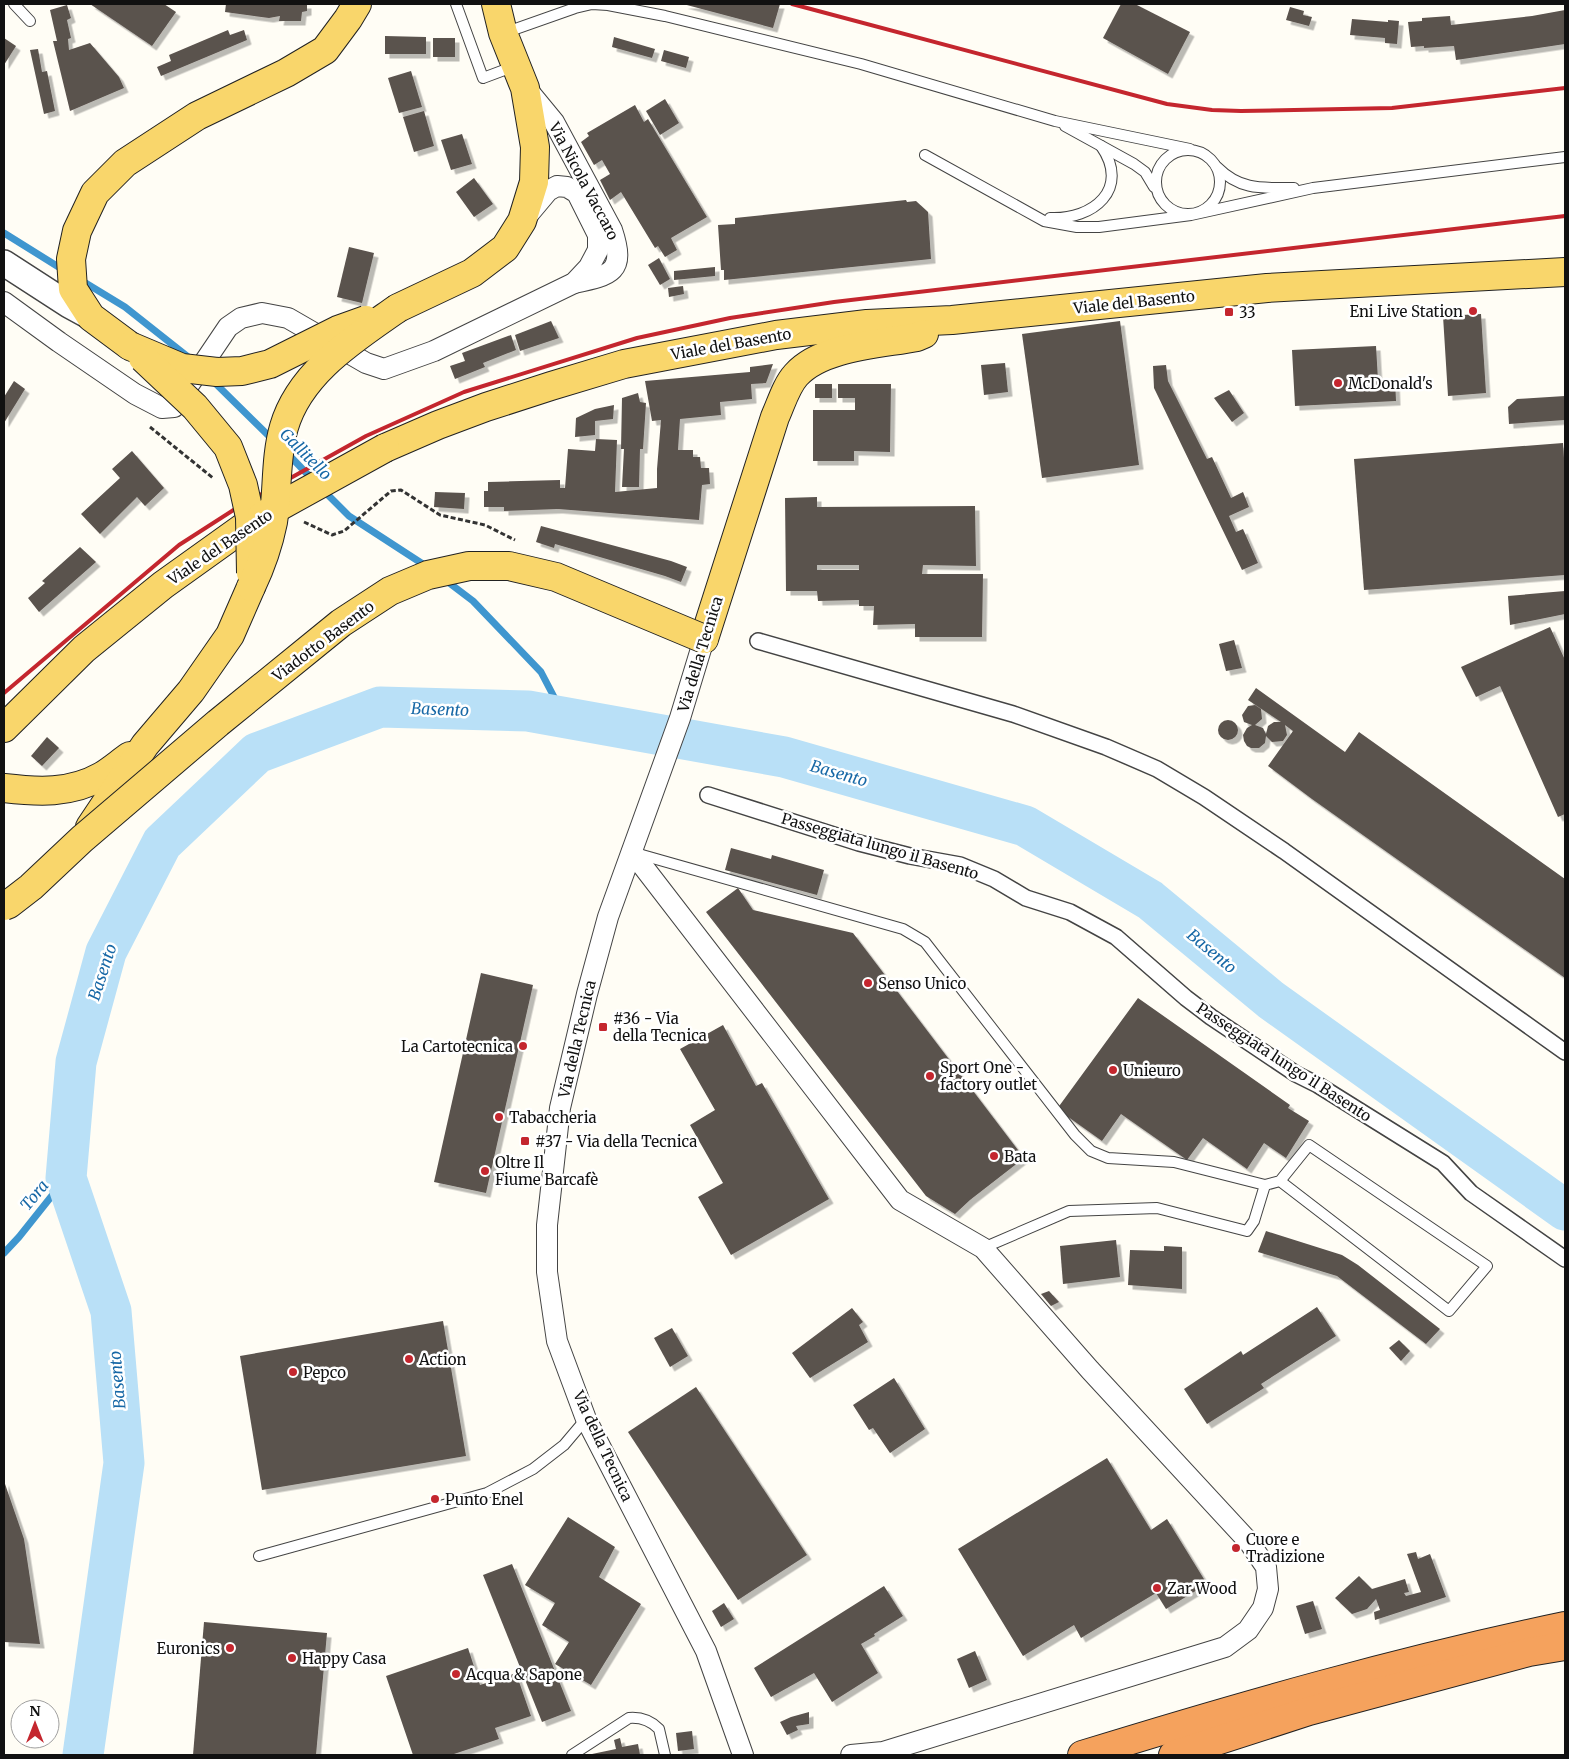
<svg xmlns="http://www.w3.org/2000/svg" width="1569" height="1759" font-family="Merriweather,serif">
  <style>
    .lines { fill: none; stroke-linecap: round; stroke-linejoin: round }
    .stream { stroke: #3f96cf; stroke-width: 7 }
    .river { stroke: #b9e0f7; stroke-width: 41 }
    .building { fill: #5a524d; fill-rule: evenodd; filter: url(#shadow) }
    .service-casing { stroke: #444; stroke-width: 12 }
    .pedestrian-casing { stroke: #444; stroke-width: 18 }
    .minor-casing { stroke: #444; stroke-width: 22 }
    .tertiary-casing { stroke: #444; stroke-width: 28 }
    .primary-casing { stroke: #222; stroke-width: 30 }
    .motorway-casing { stroke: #222; stroke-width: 30 }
    .path { stroke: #333; stroke-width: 3; stroke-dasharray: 5 2.5; stroke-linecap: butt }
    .service { stroke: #fff; stroke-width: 10 }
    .pedestrian { stroke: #fff; stroke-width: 15 }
    .minor { stroke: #fff; stroke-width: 20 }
    .tertiary { stroke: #fff; stroke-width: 25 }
    .primary { stroke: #f9d66b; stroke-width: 28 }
    .motorway { stroke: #f5a25d; stroke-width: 28 }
    .rail { stroke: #c4262e; stroke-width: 4 }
    .primary-bridge-casing { stroke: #222; stroke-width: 30; stroke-linecap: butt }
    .primary-bridge { stroke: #f9d66b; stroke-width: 28 }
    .poi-dot { fill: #c4262e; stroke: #fff; stroke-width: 2 }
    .labels { text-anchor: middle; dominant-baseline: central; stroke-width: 5; stroke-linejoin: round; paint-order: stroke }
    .street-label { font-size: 15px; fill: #111; stroke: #fff }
    .poi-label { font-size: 15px; fill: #111; stroke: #fff; text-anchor: start }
    .water-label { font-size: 16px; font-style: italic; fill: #1768a6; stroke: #fff }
  </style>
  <defs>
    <filter id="shadow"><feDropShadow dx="4.5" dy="4.5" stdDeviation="0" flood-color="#0004"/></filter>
  </defs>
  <rect width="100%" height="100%" fill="#fffdf5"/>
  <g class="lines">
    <g class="stream">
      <polyline points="4,233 65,271"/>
      <polyline points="79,279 125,307 192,360"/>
      <polyline points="212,380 274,441"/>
      <polyline points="287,453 314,481"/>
      <polyline points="322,489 349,516 429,568"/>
      <polyline points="444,579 473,601 541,672 565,718"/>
      <polyline points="4,1253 19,1237 66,1178"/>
    </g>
    <polyline class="river" points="83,1755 124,1463 111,1311 66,1178 76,1062 106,952 162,843 257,753 380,707 528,711 784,757 1025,826 1150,900 1271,1000 1565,1210"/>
  </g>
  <g class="building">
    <polygon points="90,4 164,4 176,12 152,46"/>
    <polygon points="226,4 307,4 307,11 302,12 301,21 279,21 280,16 269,18 225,12"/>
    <polygon points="683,4 780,4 773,28"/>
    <polygon points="1121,4 1135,4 1190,32 1168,74 1103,38"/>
    <polygon points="67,5 71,18 67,20 71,38 68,39 69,50 90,43 119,77 124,88 70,111 53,41 57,41 50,10"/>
    <polygon points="1290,7 1304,11 1303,15 1312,17 1309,26 1286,20"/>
    <polygon points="1565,10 1565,44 1456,60 1454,46 1424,48 1424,46 1411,47 1408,22 1422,21 1422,18 1450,16 1451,25 1532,16"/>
    <polygon points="1352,19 1388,22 1388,20 1399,21 1397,44 1385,43 1385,38 1350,35"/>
    <polygon points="228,30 230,35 244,30 247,40 161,76 157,67 171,61 169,55"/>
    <polygon points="385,36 426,37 426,54 385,54"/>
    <polygon points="614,37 655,49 652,58 612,47"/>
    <polygon points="4,38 16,46 4,65"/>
    <rect x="433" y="38" width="22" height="19"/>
    <polygon points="38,49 42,72 47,71 55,111 44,114 30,50"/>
    <polygon points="664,50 689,57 686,68 661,61"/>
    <polygon points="411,71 422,107 399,113 388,78"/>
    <polygon points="665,99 679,123 660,135 646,111"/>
    <polygon points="635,105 644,122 648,119 707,217 671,238 677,250 665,257 658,246 655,248 621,192 610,200 600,180 610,174 602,160 594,165 581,142 589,136 587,133"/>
    <polygon points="424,111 434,146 414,152 403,117"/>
    <polygon points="462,134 472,164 451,170 441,140"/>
    <polygon points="474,178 493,204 474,217 456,192"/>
    <polygon points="906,200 907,202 916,201 928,212 931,259 724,280 724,270 721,270 718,225 735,224 735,218"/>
    <polygon points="349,247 374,253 362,303 337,297"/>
    <polygon points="659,258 670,279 660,285 648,265"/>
    <polygon points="715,267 715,276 674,280 674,271"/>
    <polygon points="683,286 684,294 669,297 668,288"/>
    <polygon points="1481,314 1486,393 1448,396 1443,316"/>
    <polygon points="551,321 559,338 520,351 515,335"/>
    <polygon points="1120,321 1139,465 1042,478 1022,334"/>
    <polygon points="511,335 516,350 483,363 485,367 455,379 450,366 465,361 462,353"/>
    <polygon points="1376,346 1378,380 1395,379 1396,401 1295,406 1292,350"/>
    <polygon points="1005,363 1008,392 984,395 981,365"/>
    <polygon points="773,364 766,383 751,384 752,399 720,402 721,415 680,419 678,450 693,450 693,457 700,457 701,468 709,468 710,484 702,485 699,520 558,509 504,511 504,507 484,507 484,491 488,491 488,482 560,480 560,488 565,488 568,449 595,451 596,439 617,440 615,492 657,488 657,469 661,420 652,421 645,381 750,372 750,367"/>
    <polygon points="1166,365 1168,381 1207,459 1212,457 1231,498 1243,492 1249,507 1229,516 1236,532 1243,529 1258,563 1242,570 1154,388 1153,366"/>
    <polygon points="14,381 25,389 4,423 4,397"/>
    <rect x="815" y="384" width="17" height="14"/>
    <polygon points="838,384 891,384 890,452 854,451 854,461 813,461 813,410 855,410 855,398 838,398"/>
    <polygon points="1229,390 1244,413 1232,422 1214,398"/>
    <polygon points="638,393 640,402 646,403 643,449 640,449 639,487 622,487 624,449 621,449 622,398"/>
    <polygon points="1565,396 1565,420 1509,424 1508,407 1517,399"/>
    <polygon points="614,405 613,419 595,421 595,435 575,437 576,418 595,409"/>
    <polygon points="1563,443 1565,473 1565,575 1364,590 1354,459"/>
    <polygon points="132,451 164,488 145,506 137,497 100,534 81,514 120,478 112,469"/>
    <polygon points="435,492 465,493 464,509 434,507"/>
    <path d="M817,497V507L975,506L976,566L923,565L922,574H983L982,637H915V624L873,625L874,606H859V600L818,601L817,591H786L785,498ZM817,565H859V570H817Z"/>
    <polygon points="541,526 671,561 687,567 681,582 665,576 555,544 554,548 536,542"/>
    <polygon points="80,547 96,562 39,612 28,598 45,583 42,581"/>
    <polygon points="1565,591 1565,614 1510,625 1508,596"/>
    <polygon points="1550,627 1565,660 1565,814 1558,817 1500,686 1476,697 1461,667"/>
    <polygon points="1234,640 1242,668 1226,671 1219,644"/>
    <polygon points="1256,688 1345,752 1359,732 1565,879 1565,978 1312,799 1268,766 1293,731 1285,725 1287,735 1283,741 1272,742 1266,736 1265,743 1259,748 1251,748 1247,746 1244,741 1243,735 1247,728 1252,725 1244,722 1242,715 1248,706 1255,705 1261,709 1262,719 1255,725 1263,728 1266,734 1268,726 1274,722 1281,722 1248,700"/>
    <circle cx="1228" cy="730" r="10"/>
    <polygon points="47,737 59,748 42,766 31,756"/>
    <polygon points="731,848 771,859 772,855 824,870 817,895 725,870"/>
    <polygon points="738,888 753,910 853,933 1024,1158 970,1200 955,1214 926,1196 706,912"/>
    <polygon points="481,973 533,985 486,1193 434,1182"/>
    <polygon points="1138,998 1290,1105 1288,1108 1309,1121 1286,1158 1264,1143 1247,1169 1203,1138 1187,1160 1121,1114 1102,1141 1057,1109"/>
    <polygon points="723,1025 756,1086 762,1083 829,1199 731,1255 698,1197 723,1183 690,1125 715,1110 680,1049"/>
    <polygon points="1266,1231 1342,1255 1358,1265 1440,1329 1426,1344 1337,1276 1258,1252"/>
    <polygon points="1116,1240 1120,1277 1063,1284 1060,1246"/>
    <polygon points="1164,1246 1182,1247 1182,1289 1128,1285 1130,1250 1164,1251"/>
    <polygon points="1049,1291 1059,1302 1051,1306 1041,1294"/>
    <polygon points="1317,1307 1336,1336 1261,1384 1264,1388 1207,1424 1184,1389 1241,1351 1243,1355"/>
    <polygon points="852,1308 863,1322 859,1325 868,1342 810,1378 792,1353"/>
    <polygon points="443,1321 466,1456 262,1490 240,1356"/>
    <polygon points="672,1328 688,1356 670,1367 654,1338"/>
    <polygon points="1399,1340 1410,1351 1401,1361 1389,1348"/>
    <polygon points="894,1378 925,1429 890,1453 873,1428 869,1430 853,1405"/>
    <polygon points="696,1387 807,1555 738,1600 628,1432"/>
    <polygon points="1107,1458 1151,1530 1167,1519 1207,1584 1166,1609 1156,1593 1081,1638 1074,1625 1023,1656 958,1549"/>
    <polygon points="4,1481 24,1539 40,1644 4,1642"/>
    <polygon points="568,1517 615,1547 599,1577 641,1604 591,1685 555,1664 569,1642 542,1625 555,1603 525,1585"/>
    <polygon points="1416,1552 1418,1559 1430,1554 1446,1597 1375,1620 1374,1612 1380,1610 1376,1599 1367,1609 1352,1614 1335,1598 1359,1576 1372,1589 1405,1579 1409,1592 1404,1593 1406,1596 1421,1592 1407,1554"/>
    <polygon points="512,1564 571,1711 542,1722 483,1575"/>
    <polygon points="884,1586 903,1616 874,1634 875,1636 861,1644 878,1673 832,1702 814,1673 771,1697 754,1668"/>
    <polygon points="1313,1601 1322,1629 1305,1634 1296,1606"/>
    <polygon points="724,1603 734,1619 721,1627 712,1611"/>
    <polygon points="204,1622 327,1633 316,1755 193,1755"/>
    <polygon points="468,1648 480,1685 516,1673 531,1716 495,1728 499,1739 451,1755 413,1755 386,1676"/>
    <polygon points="975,1651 987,1680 969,1688 957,1659"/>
    <polygon points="809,1712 809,1724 796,1726 798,1730 787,1735 780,1722 791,1717"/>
    <polygon points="692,1731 694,1749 678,1751 676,1733"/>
    <polygon points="620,1738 622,1747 638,1744 640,1755 592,1755 592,1754 616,1749 614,1740"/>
  </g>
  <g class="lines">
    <defs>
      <g id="service">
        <polyline points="14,4 30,21"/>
        <polyline points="456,4 483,78 515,66"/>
        <polyline points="504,33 575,8 592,4 608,5 665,16 861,64 1055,121 1190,149"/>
        <polyline points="1065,126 1134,164 1145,172 1154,187"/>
        <circle cx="1188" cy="182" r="32"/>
        <polyline points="925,155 1044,221 1077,227 1099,227 1191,215 1313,188 1565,157"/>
        <path d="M1217,167C1241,191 1263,188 1294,188"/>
        <path d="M1050,218C1093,220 1131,189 1101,146"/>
        <polyline points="635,853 903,929 925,942 1075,1135 1091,1151 1108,1158 1174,1162 1265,1185 1280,1181 1309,1145 1487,1266 1449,1311 1280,1181"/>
        <polyline points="983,1248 1069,1211 1157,1208 1247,1231 1254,1221 1265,1185"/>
        <polyline points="259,1556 487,1493 533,1469 564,1445 586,1419"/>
        <path d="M572,1755L629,1718C641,1717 650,1720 659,1729L665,1755"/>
      </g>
      <g id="pedestrian">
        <polyline points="758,641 1013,714 1106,747 1157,769 1204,797 1284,851 1565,1052"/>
        <polyline points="708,795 859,843 910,856 960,865 994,879 1026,898 1070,912 1116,937 1186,998 1211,1017 1296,1074 1318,1085 1443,1163 1471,1193 1565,1259"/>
      </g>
      <g id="minor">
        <path d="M526,88L554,122L612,230C626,272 612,275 574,283"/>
        <polyline points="4,302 59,342 135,394 162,408 174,407 228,327 241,318 262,313 288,318 366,363 384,369 434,351 574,283 589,267 598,250 598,235 577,193 567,187 557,186 548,191 527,216"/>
        <polyline points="704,639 680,718 608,917 587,994 560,1108 547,1225 547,1272 557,1341 586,1419 706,1651 743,1755"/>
        <polyline points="632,852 900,1200 983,1248 1090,1370 1249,1542 1266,1567 1268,1589 1263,1608 1248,1630 1225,1647 883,1752 851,1755"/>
      </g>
      <polyline id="tertiary" points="4,263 69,305 91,317"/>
      <g id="primary">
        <polyline points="398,308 472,273 505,248 522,221 534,182 535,147 525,88 503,33 496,4"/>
        <polyline points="130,346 91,317 73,289 71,259 77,231 95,193 125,163 197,116 286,73 325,50 348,19 357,4"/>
        <polyline points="385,448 438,425 486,407 551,386 624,364 776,335 867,324 952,320 1267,288 1565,272"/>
        <path d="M704,639L775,417C781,404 786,386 796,375C822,346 881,344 917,337L924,334"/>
        <polyline points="4,728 84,649 163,585 244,527"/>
        <path d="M4,788C38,792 70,794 102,776C112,770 121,762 130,756"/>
        <polyline points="90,827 145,745 191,691 230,635 251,587"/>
      </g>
      <g id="motorway">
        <path d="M1082,1755C1241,1706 1402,1660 1565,1626"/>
        <polyline points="1173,1755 1309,1711 1529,1652 1565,1646"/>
      </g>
    </defs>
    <use href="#service" class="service-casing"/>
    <use href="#pedestrian" class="pedestrian-casing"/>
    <use href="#minor" class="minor-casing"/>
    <use href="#tertiary" class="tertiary-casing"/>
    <use href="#primary" class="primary-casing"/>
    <use href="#motorway" class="motorway-casing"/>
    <g class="path">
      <polyline points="150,427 213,478"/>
      <polyline points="304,522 332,535 344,531 391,491 401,490 440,515 485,525 515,540"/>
    </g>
    <use href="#service" class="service"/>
    <use href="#pedestrian" class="pedestrian"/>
    <use href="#minor" class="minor"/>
    <use href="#tertiary" class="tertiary"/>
    <use href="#primary" class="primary"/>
    <use href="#motorway" class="motorway"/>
    <g class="rail">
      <polyline points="792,4 1167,104 1212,110 1241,111 1392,108 1565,88"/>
      <polyline points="4,693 179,545 235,509 366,436 464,392 637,338 730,318 834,302 1565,216"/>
    </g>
    <defs>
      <g id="primary-bridge">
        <polyline points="130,346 182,368 217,372 242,371 270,364 338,330 366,320"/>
        <polyline points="143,358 195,407 228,447 243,485 250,517 251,573"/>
        <polyline points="262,516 385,448"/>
        <path d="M251,587C262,564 268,547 273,522C278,491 275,458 284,427C300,372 354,339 398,308"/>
        <polyline points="4,906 9,904 31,887 82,839 218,723 341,623 390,591 428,575 469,566 509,566 556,577 704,639"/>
      </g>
    </defs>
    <use href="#primary-bridge" class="primary-bridge-casing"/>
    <use href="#primary-bridge" class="primary-bridge"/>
  </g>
  <g class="poi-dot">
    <circle cx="1473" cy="311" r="5"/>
    <rect x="1224" y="307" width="10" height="10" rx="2.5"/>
    <circle cx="1338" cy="383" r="5"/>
    <circle cx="868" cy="983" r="5"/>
    <rect x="598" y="1022" width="10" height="10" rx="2.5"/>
    <circle cx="523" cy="1046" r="5"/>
    <circle cx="1113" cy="1070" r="5"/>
    <circle cx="930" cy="1076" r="5"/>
    <circle cx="499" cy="1117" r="5"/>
    <rect x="520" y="1136" width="10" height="10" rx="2.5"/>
    <circle cx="994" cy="1156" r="5"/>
    <circle cx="485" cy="1171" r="5"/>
    <circle cx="409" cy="1359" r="5"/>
    <circle cx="293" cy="1372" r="5"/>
    <circle cx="435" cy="1499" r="5"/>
    <circle cx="1236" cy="1548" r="5"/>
    <circle cx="1157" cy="1588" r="5"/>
    <circle cx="230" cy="1648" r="5"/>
    <circle cx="292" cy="1658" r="5"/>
    <circle cx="456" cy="1674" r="5"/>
  </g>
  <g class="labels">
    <g class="street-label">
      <text transform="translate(584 181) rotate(62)">Via Nicola Vaccaro</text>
      <text transform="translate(1134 302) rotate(-6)">Viale del Basento</text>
      <text transform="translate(731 344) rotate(-10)">Viale del Basento</text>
      <text transform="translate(220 547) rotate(-34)">Viale del Basento</text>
      <text transform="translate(323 641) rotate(-37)">Viadotto Basento</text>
      <text transform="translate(700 654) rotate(-73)">Via della Tecnica</text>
      <text transform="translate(880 846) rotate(16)">Passeggiata lungo il Basento</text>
      <text transform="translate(577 1039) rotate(-77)">Via della Tecnica</text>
      <text transform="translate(1284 1062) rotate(33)">Passeggiata lungo il Basento</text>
      <text transform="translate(603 1446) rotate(65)">Via della Tecnica</text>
    </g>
    <g class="poi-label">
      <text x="1463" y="311" text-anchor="end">Eni Live Station</text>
      <text x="1239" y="312">33</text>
      <text x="1348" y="383">McDonald's</text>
      <text x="878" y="983">Senso Unico</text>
      <text x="613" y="1018">#36 - Via<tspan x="613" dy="17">della Tecnica</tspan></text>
      <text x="513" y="1046" text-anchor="end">La Cartotecnica</text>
      <text x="940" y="1067">Sport One -<tspan x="940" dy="17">factory outlet</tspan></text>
      <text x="1123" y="1070">Unieuro</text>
      <text x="509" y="1117">Tabaccheria</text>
      <text x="535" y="1141">#37 - Via della Tecnica</text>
      <text x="1004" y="1156">Bata</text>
      <text x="495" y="1162">Oltre Il<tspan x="495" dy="17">Fiume Barcafè</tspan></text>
      <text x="419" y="1359">Action</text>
      <text x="303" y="1372">Pepco</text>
      <text x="445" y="1499">Punto Enel</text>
      <text x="1246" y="1539">Cuore e<tspan x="1246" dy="17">Tradizione</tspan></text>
      <text x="1167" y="1588">Zar Wood</text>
      <text x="220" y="1648" text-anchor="end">Euronics</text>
      <text x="302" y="1658">Happy Casa</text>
      <text x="466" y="1674">Acqua &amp; Sapone</text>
    </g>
    <g class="water-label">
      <text transform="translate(306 454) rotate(45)">Gallitello</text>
      <text transform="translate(440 709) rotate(2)">Basento</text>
      <text transform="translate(839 773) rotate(16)">Basento</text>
      <text transform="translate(1212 951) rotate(40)">Basento</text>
      <text transform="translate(102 972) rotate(-72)">Basento</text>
      <text transform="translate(34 1195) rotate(-50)">Tora</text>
      <text transform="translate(117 1380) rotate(-95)">Basento</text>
    </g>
  </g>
  <rect width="1569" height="1759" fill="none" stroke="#111111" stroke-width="10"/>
  <g transform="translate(35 1724)"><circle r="24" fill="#ffffff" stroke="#a0a0a0"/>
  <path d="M0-4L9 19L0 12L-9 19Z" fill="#c4262e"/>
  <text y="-8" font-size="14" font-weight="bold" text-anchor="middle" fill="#111111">N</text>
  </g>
</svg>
